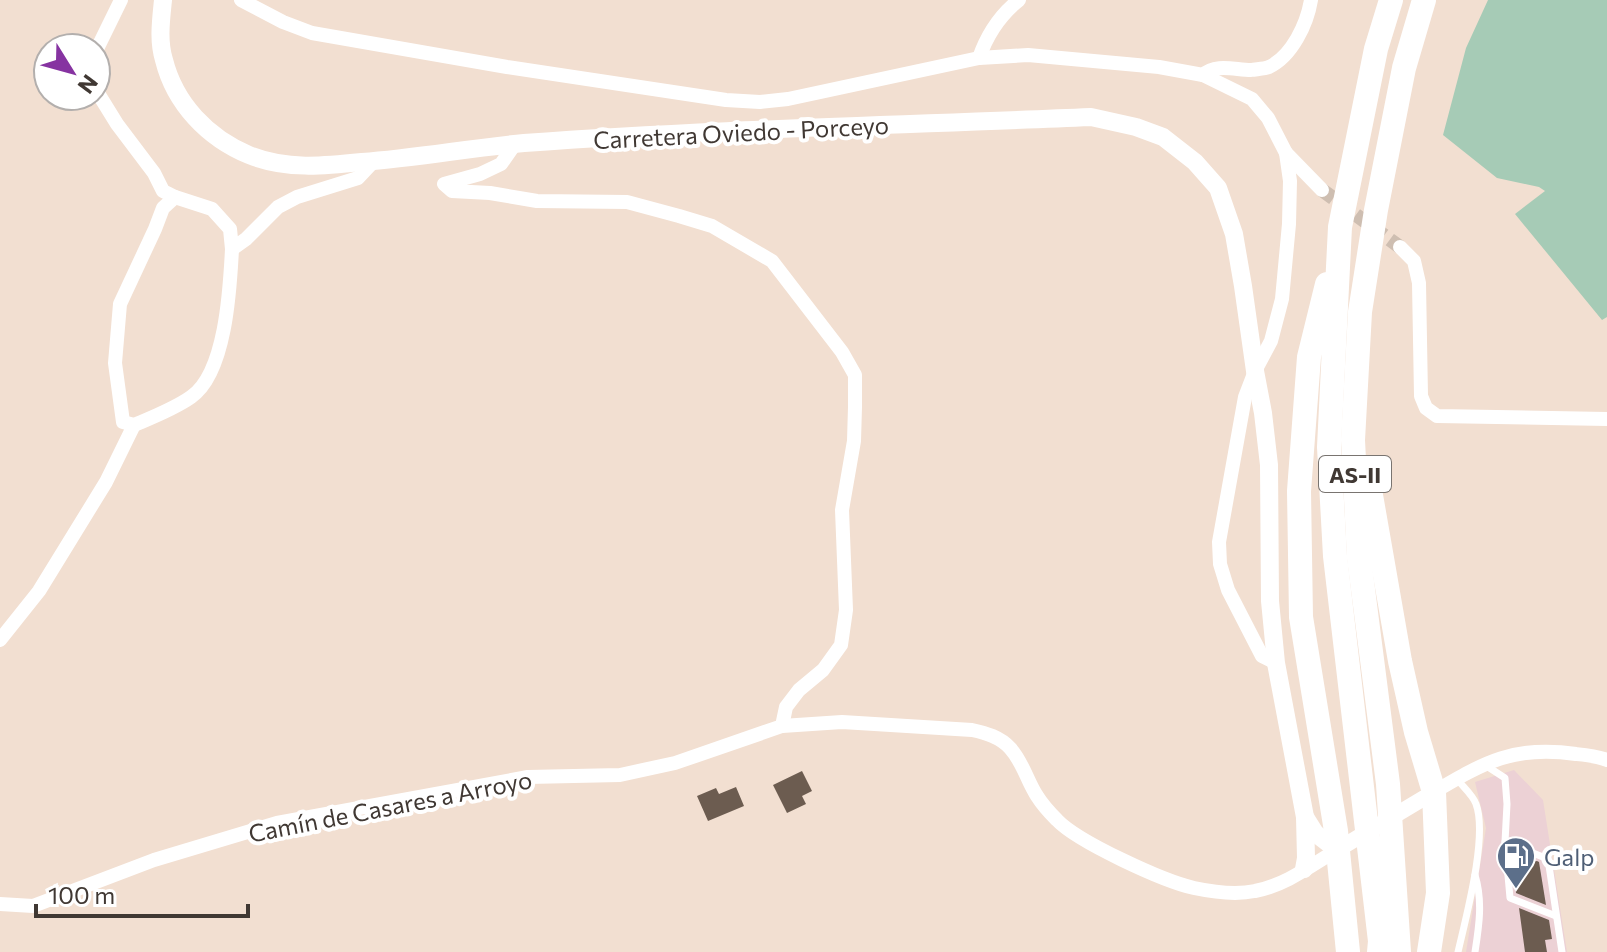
<svg xmlns="http://www.w3.org/2000/svg" width="1607" height="952" font-family="Commissioner,sans-serif">
  <style>
    .commercial { fill: #ecd1d5 }
    .green { fill: #a6cbb6 }
    .building { fill: #6c5c50 }
    .lines { fill: none; stroke-linecap: round; stroke-linejoin: round }
    .minor-tunnel { stroke: #cebeb1; stroke-width: 14; stroke-dasharray: 14 7; stroke-linecap: butt }
    .service { stroke: #fff; stroke-width: 7 }
    .minor { stroke: #fff; stroke-width: 14 }
    .tertiary { stroke: #fff; stroke-width: 16 }
    .secondary { stroke: #fff; stroke-width: 18 }
    .motorway { stroke: #fff; stroke-width: 24 }
    .labels { text-anchor: middle; dominant-baseline: central; stroke-width: 8; stroke-linejoin: round; paint-order: stroke }
    .shield { fill: #fff; stroke: #797470; stroke-width: 2 }
    .shield-label { font-size: 22px; font-weight: bold; fill: #403833 }
    .street-label { font-size: 24px; fill: #403833; stroke: #fff }
    .service-label { font-size: 24px; fill: #4e5e75; stroke: #fff; text-anchor: start }
  </style>
  <rect width="100%" height="100%" fill="#f2dfd1"/>
  <polygon class="commercial" points="1514,770 1543,800 1567,952 1466,952 1486,828 1475,782"/>
  <polygon class="green" points="1488,0 1607,0 1607,317 1602,320 1515,214 1545,191 1539,187 1497,178 1443,135 1466,48"/>
  <g class="building">
    <polygon points="802,771 812,791 802,796 806,804 787,813 773,785"/>
    <polygon points="736,787 744,806 708,821 697,796 716,788 719,794"/>
    <polygon points="1537,861 1539,862 1546,905 1516,893 1514,865"/>
    <polygon points="1519,908 1549,920 1552,939 1545,940 1547,952 1525,952"/>
  </g>
  <g class="lines">
    <polyline class="minor-tunnel" points="1322,190 1400,247"/>
    <g class="service">
      <polyline points="1485,765 1505,778 1507,804 1505,842 1548,859 1562,952"/>
      <path d="M1457,779C1463,787 1473,795 1476,804C1488,836 1466,917 1458,952"/>
      <polyline points="1505,842 1510,898 1556,916"/>
      <path d="M1475,875C1483,901 1479,926 1475,952"/>
    </g>
    <g class="minor">
      <polyline points="241,0 283,22 312,33 507,67 726,100 760,102 788,99 979,58 1028,55 1159,67 1203,75 1252,99 1268,118 1286,153 1290,181 1289,224 1282,299 1271,341 1255,371 1245,397 1219,542 1220,564 1228,590 1262,656 1276,663"/>
      <polyline points="96,51 121,0"/>
      <path d="M979,58C987,35 1000,15 1019,0"/>
      <path d="M1203,75C1216,63 1235,70 1251,70C1256,69 1264,69 1269,67C1292,56 1307,24 1311,0"/>
      <polyline points="96,90 117,124 154,173 163,191 175,197 212,209 230,229 232,249 246,239 278,207 297,197 358,178 374,161"/>
      <polyline points="515,144 501,164 480,174 444,184 452,191 490,193 537,201 627,202 679,216 712,226 772,261 842,352 855,375 855,407 854,441 842,510 846,610 841,645 823,670 799,690 786,707 782,726"/>
      <polyline points="1286,153 1322,190"/>
      <path d="M175,197L163,208L155,229L120,304L115,363L123,422L134,425C153,417 174,409 191,397C226,373 230,288 232,249"/>
      <polyline points="1400,247 1414,261 1419,283 1421,396 1426,408 1437,416 1607,419"/>
      <polyline points="0,640 39,591 106,482 134,425"/>
      <path d="M1434,792C1485,762 1514,745 1576,754C1586,755 1597,756 1607,760"/>
      <path d="M0,904L33,906L154,860L277,823L528,777L620,775L675,763L782,726L842,722L972,730C986,733 1000,737 1010,748C1023,762 1027,781 1037,796C1042,804 1050,813 1057,820C1078,842 1163,881 1194,888C1213,892 1236,895 1255,891C1284,886 1312,865 1337,850"/>
    </g>
    <polyline class="tertiary" points="1337,850 1434,792"/>
    <g class="secondary">
      <path d="M163,0C161,20 158,41 164,60C175,104 208,138 249,155C286,170 324,166 362,162C416,158 470,148 524,143C713,129 902,125 1091,117L1136,127L1163,137L1195,162L1218,188L1234,234L1243,286L1255,371L1263,413L1269,465L1270,601L1276,663L1305,817L1306,858L1304,869"/>
      <polyline points="1305,817 1315,833 1337,850"/>
    </g>
    <g class="motorway">
      <polyline points="1327,284 1309,357 1299,491 1301,617 1336,831 1348,952"/>
      <polyline points="1368,478 1400,661 1416,732 1434,792 1438,893 1429,952"/>
      <polyline points="1379,952 1380,941 1335,556 1329,447 1340,227 1376,49 1391,0"/>
      <polyline points="1399,952 1388,784 1359,558 1353,440 1360,312 1376,210 1404,68 1424,0"/>
    </g>
  </g>
  <defs>
    <symbol id="fuel-pin" viewBox="-11 -11 22 30"><path d="M0 17L-7.5 6A9.5 9.5 0 1 1 7.5 6Z" fill="#5c6f8a" stroke="#fff"/><path d="M-5.5-6h7V0h2V4h1.3V-2.5L3-4.5l.8-.8L6-3V5H2.5V1h-1V6h-7ZM-4.2-4.7v3.2H.2V-4.7Z" fill="#fff"/></symbol>
  </defs>
  <g fill-rule="evenodd">
    <use href="#fuel-pin" x="1494" y="834" width="44" height="60"/>
  </g>
  <g class="labels">
    <rect class="shield" x="1319" y="456" width="72" height="36" rx="6"/>
    <g class="shield-label">
      <text x="1355" y="474">AS-II</text>
    </g>
    <g class="street-label">
      <text transform="translate(741 132) rotate(-3)">Carretera Oviedo - Porceyo</text>
      <text transform="translate(390 806) rotate(-11)">Camín de Casares a Arroyo</text>
    </g>
    <g class="service-label">
      <text x="1544" y="856">Galp</text>
    </g>
  </g>
  <g transform="translate(72 72) rotate(127)"><circle r="38" fill="#ffffff" stroke="#b3afad" stroke-width="2"/>
  <path d="M0-6L14 30L0 20L-14 30Z" fill="#8633a1"/>
  <text y="-12" font-size="22" font-weight="bold" text-anchor="middle" fill="#403833">N</text>
  </g>
  <path d="M36 904v12h212v-12" fill="none" stroke="#403833" stroke-width="4"/>
  <text x="48" y="904" font-size="24" fill="#403833" stroke="#ffffff" stroke-width="6" paint-order="stroke">100 m</text>
</svg>
